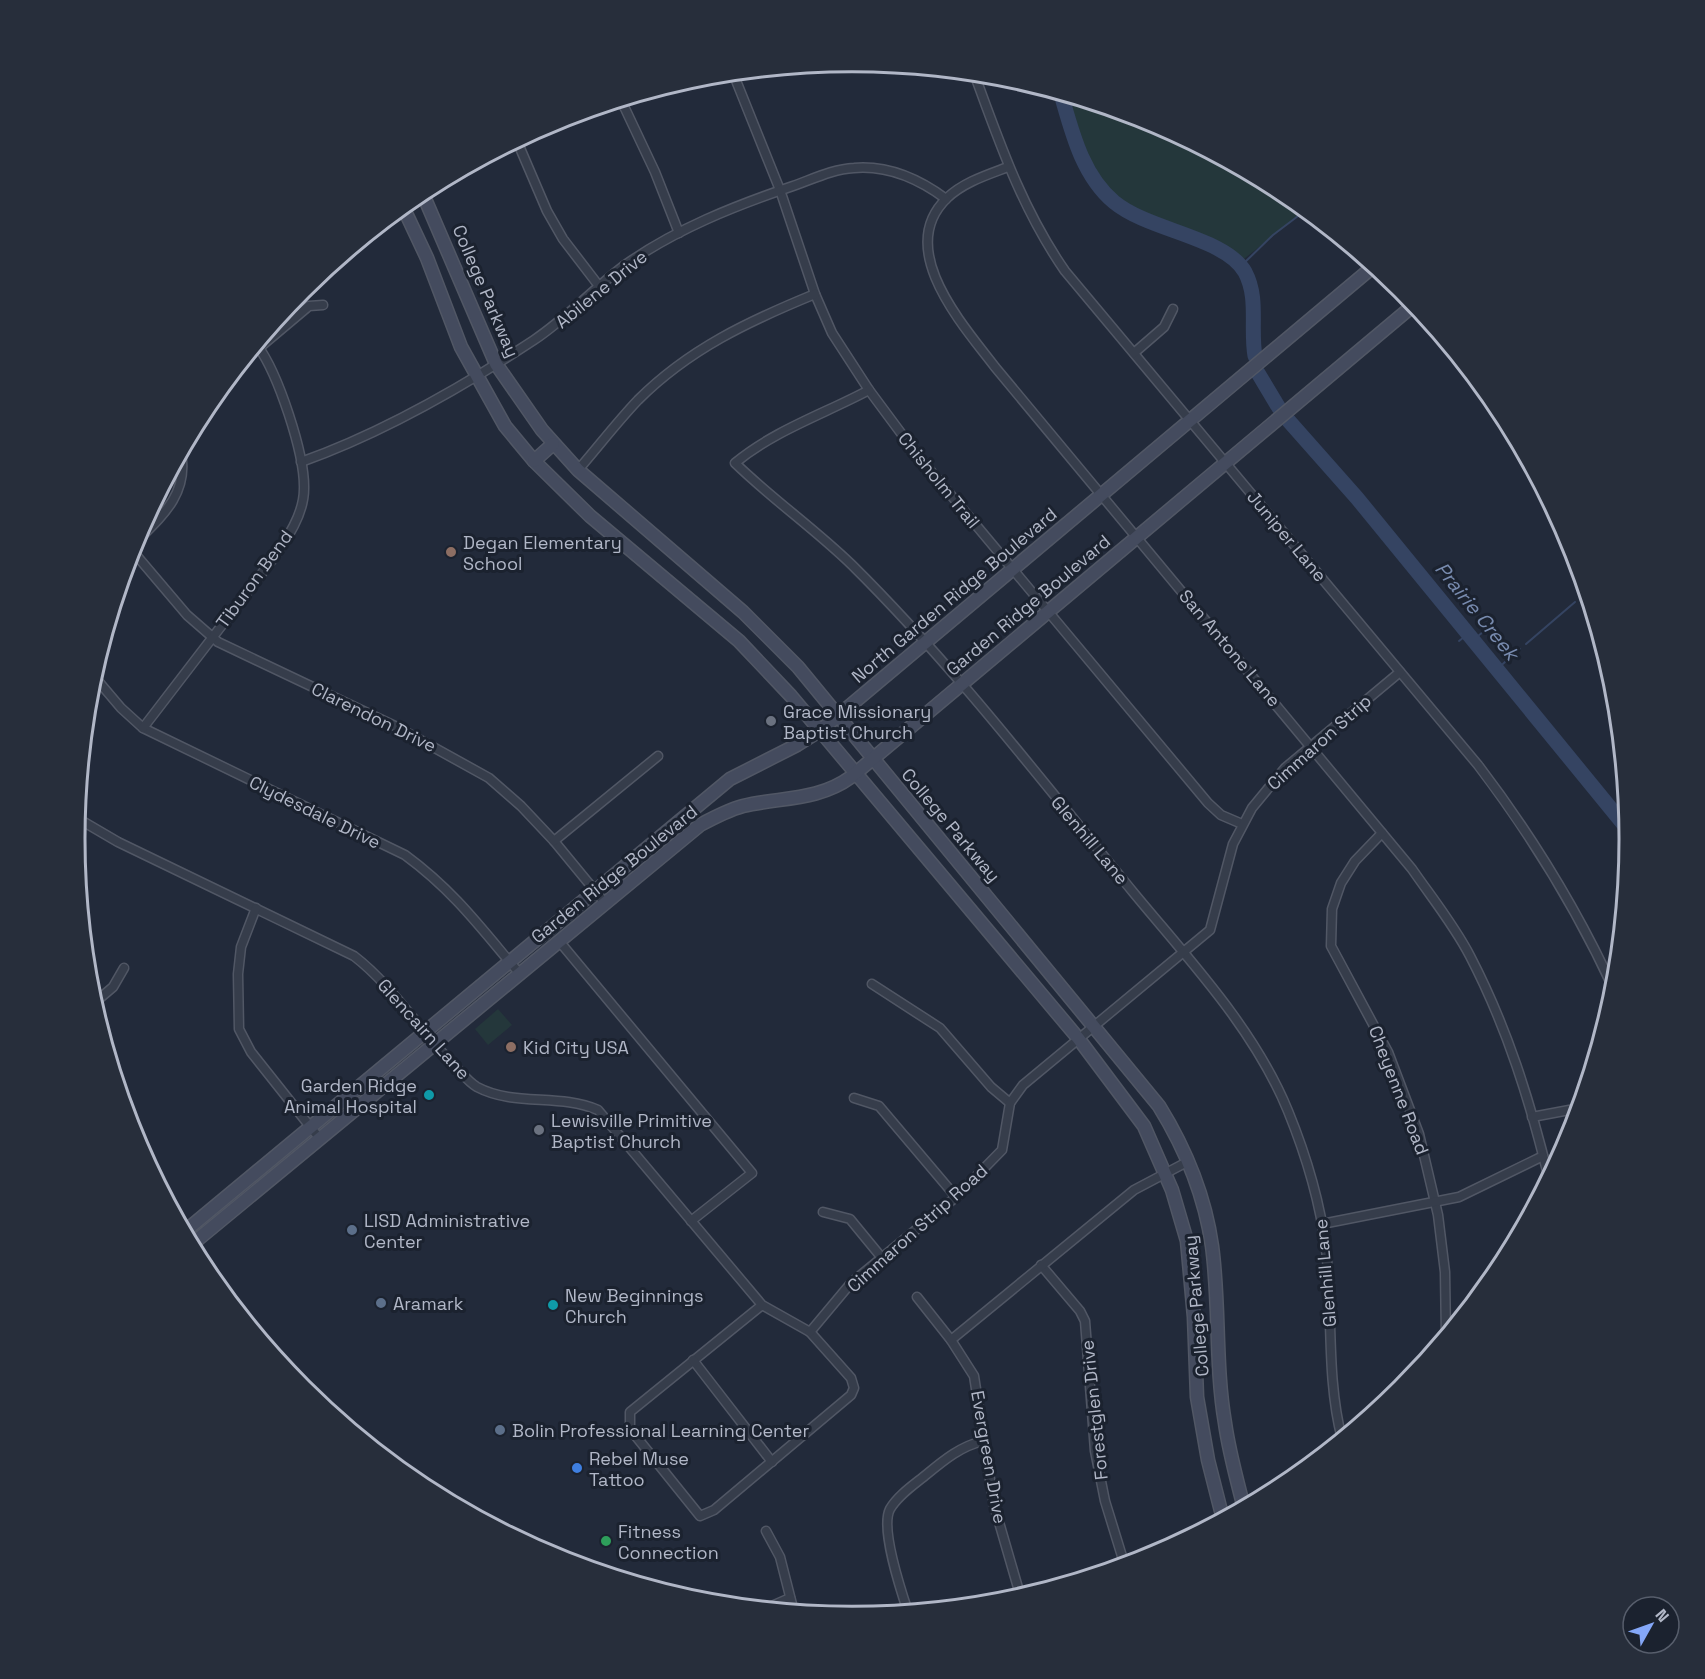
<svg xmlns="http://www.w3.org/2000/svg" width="1705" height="1679" font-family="'Space Grotesk',sans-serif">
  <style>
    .green { fill: #24373b }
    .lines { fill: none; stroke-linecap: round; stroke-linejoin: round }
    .stream { stroke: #354462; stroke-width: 2 }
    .river { stroke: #354462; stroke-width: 15 }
    .street-casing { stroke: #515765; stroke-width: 11 }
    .secondary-casing { stroke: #515765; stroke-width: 15 }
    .street { stroke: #363d4b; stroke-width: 8 }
    .secondary { stroke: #444b5e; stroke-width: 12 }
    .education-dot { fill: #8d6e63; stroke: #1b222f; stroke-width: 2 }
    .worship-dot { fill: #6b7280; stroke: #1b222f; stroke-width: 2 }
    .culture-dot { fill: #0f9aa8; stroke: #1b222f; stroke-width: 2 }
    .service-dot { fill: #5c6f8a; stroke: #1b222f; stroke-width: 2 }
    .shop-dot { fill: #3f7fe0; stroke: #1b222f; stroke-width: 2 }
    .leisure-dot { fill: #2e9e5b; stroke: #1b222f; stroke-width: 2 }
    .labels { text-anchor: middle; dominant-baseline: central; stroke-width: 6; stroke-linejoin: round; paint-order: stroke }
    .street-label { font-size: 18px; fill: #b1b7c7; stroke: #1b222f }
    .poi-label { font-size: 18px; fill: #b1b7c7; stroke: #1b222f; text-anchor: start }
    .water-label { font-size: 20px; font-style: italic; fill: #788baf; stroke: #1b222f }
    .rim { fill: none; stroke: #b1b7c7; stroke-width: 3 }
  </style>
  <rect width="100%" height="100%" fill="#222a3a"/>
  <g class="green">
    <polygon points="1054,92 1151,121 1285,193 1306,210 1235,266 1208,245 1141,225 1099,193 1077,159"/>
    <polygon points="498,1009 512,1025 488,1045 475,1029"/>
  </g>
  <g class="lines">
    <g class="stream">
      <polyline points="1241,266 1273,235 1306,210"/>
      <polyline points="1473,640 1483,632"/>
      <polyline points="1459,641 1468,634"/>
      <polyline points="1526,644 1575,602"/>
      <polyline points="1497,669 1520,649"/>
    </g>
    <g class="river">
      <path d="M1061,94C1072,132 1082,175 1114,202C1149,231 1225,237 1245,272C1259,298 1250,328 1255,356"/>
      <polyline points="1258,373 1279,408"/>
      <polyline points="1288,420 1357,498 1630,832"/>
    </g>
    <defs>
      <g id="street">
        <polyline points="733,73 780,190 815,294 832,333 869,390 915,452 1208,803 1221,815 1242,824"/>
        <path d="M974,73C1000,144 1022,209 1065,271L1478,765C1532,836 1578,911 1615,992"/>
        <polyline points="621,100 655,172 679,233"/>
        <polyline points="517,141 547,211 563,239 599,286"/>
        <path d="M1008,167C987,175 964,182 947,198C894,249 963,325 995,367L1412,869C1432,898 1454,925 1470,956C1507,1027 1530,1101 1549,1179"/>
        <polyline points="259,348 309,306 323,305"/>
        <polyline points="1134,353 1164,327 1173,309"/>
        <path d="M869,390C824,414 775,430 735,463C772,499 815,529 852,565C954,666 1042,781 1133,892C1189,960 1254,1028 1288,1111C1306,1155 1320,1202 1326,1249C1333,1312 1326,1377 1342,1439"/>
        <path d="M301,462C383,433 461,388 534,340C567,318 593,289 625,265C676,229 734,206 793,186C813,179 833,169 854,168C889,165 919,179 946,199"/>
        <path d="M578,470C598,447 617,422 638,400C689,349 749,321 815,294"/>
        <path d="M133,545C160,518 189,495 181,453"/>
        <polyline points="131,549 187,615 218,642 397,727 489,778 521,806 554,841 605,903"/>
        <path d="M93,675L121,708L143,728L405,855C454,891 481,928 519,973"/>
        <polyline points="89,693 100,684"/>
        <path d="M143,728L272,560C286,540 304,515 304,489C305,454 278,373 257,345"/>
        <path d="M77,818L118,842L354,956C393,986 419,1030 454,1065C461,1072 468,1082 477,1087C515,1107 559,1093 598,1110L762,1305L810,1332L851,1378L854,1388L851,1395L714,1510L700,1516L630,1429V1412L762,1305"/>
        <polyline points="1382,833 1355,861 1341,883 1332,909 1331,946 1388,1052 1419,1134 1438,1215 1445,1272 1446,1337"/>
        <polyline points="554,841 658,756"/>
        <polyline points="256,908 241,947 238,974 239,1029 251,1052 320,1139"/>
        <polyline points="559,941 752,1173 691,1221"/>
        <polyline points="872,984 940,1028 991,1087 1010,1103"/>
        <polyline points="93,1004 113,987 124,968"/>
        <polyline points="854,1098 879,1106 956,1197"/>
        <polyline points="1532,1117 1580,1108"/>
        <polyline points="823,1212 850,1219 882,1258"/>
        <polyline points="1322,1224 1459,1197 1543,1156"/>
        <polyline points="1041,1265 1080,1311 1085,1321 1095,1451 1105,1501 1125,1566"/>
        <polyline points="917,1297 951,1340 974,1376 994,1505 1021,1598"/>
        <polyline points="810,1332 851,1283 956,1197 1002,1150 1010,1103 1023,1085 1210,930 1233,844 1252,808 1285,768 1400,672"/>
        <polyline points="951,1340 1134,1190 1187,1162"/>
        <polyline points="693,1360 772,1462"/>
        <polyline points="766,1531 780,1557 794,1612"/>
        <polyline points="765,1609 790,1598"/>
        <path d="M908,1612C901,1591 880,1528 890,1509C898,1495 915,1484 927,1474C944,1460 961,1446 983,1441"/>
      </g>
      <g id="secondary">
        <path d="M422,192L496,364L542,430L578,470L743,612L798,667L1159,1106C1185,1148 1205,1197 1212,1246C1220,1305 1215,1365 1225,1423C1229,1452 1237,1480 1244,1508"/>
        <polyline points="403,207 427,258 461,347 505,426 534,461 590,516 739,641 791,696 1078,1038 1144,1126 1172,1190 1187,1241 1194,1317 1197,1397 1208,1460 1223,1519"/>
        <polyline points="534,461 553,444"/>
        <polyline points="184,1232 730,779 797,745 821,730 1374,266"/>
        <path d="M191,1245L700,825C713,818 728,810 743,806C781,797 818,801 851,777L1415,304"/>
      </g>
    </defs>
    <use href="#street" class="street-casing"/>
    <use href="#secondary" class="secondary-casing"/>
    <use href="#street" class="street"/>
    <use href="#secondary" class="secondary"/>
  </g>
  <g class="education-dot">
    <circle cx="451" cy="552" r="6"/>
    <circle cx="511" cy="1047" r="6"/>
  </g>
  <g class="worship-dot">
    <circle cx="771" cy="721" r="6"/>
    <circle cx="539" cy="1130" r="6"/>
  </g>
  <g class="culture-dot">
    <circle cx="429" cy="1095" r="6"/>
    <circle cx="553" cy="1305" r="6"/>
  </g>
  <g class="service-dot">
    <circle cx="352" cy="1230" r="6"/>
    <circle cx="381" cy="1303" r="6"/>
    <circle cx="500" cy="1430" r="6"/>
  </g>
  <circle class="shop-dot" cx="577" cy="1468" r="6"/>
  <circle class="leisure-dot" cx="606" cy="1541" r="6"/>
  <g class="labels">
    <g class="street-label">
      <text transform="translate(601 289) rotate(-39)">Abilene Drive</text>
      <text transform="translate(486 291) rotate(67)">College Parkway</text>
      <text transform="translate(939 480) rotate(51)">Chisholm Trail</text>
      <text transform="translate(1287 536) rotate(50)">Juniper Lane</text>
      <text transform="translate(254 579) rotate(-54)">Tiburon Bend</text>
      <text transform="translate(954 595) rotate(-40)">North Garden Ridge Boulevard</text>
      <text transform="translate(1028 605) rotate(-40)">Garden Ridge Boulevard</text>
      <text transform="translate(1230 648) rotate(50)">San Antone Lane</text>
      <text transform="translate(374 717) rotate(26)">Clarendon Drive</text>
      <text transform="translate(1319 742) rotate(-42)">Cimmaron Strip</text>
      <text transform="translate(315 812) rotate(26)">Clydesdale Drive</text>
      <text transform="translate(951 825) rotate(50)">College Parkway</text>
      <text transform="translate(1090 840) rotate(50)">Glenhill Lane</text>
      <text transform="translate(614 874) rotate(-39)">Garden Ridge Boulevard</text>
      <text transform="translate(424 1029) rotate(48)">Glencairn Lane</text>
      <text transform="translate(1399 1090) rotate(69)">Cheyenne Road</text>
      <text transform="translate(917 1228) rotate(-42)">Cimmaron Strip Road</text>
      <text transform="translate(1325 1273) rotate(-95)">Glenhill Lane</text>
      <text transform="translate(1196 1306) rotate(-95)">College Parkway</text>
      <text transform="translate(1094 1410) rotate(-96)">Forestglen Drive</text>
      <text transform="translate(989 1457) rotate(80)">Evergreen Drive</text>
    </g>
    <g class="poi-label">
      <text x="463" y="542">Degan Elementary<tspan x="463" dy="21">School</tspan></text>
      <text x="783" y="711">Grace Missionary<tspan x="783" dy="21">Baptist Church</tspan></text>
      <text x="523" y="1047">Kid City USA</text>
      <text x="417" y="1085" text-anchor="end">Garden Ridge<tspan x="417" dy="21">Animal Hospital</tspan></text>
      <text x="551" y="1120">Lewisville Primitive<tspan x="551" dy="21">Baptist Church</tspan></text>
      <text x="364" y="1220">LISD Administrative<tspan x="364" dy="21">Center</tspan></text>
      <text x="565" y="1295">New Beginnings<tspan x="565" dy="21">Church</tspan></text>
      <text x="393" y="1303">Aramark</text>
      <text x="512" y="1430">Bolin Professional Learning Center</text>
      <text x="589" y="1458">Rebel Muse<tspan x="589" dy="21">Tattoo</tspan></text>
      <text x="618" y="1531">Fitness<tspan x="618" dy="21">Connection</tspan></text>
    </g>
    <g class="water-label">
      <text transform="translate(1477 611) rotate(51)">Prairie Creek</text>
    </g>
  </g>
  <path d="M0 0H1705V1679H0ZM85 839a767 767 0 1 1 1534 0a767 767 0 1 1-1534 0Z" fill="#272e3b" fill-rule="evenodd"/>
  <path class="rim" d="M85 839a767 767 0 1 1 1534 0a767 767 0 1 1-1534 0Z"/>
  <g transform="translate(1651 1625) rotate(50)"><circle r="28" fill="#1b222f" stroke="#575e6c" stroke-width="1.5"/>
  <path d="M0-4.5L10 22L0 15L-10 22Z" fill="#84a7f8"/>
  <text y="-9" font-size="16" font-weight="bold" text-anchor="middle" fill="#b1b7c7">N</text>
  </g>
</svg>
